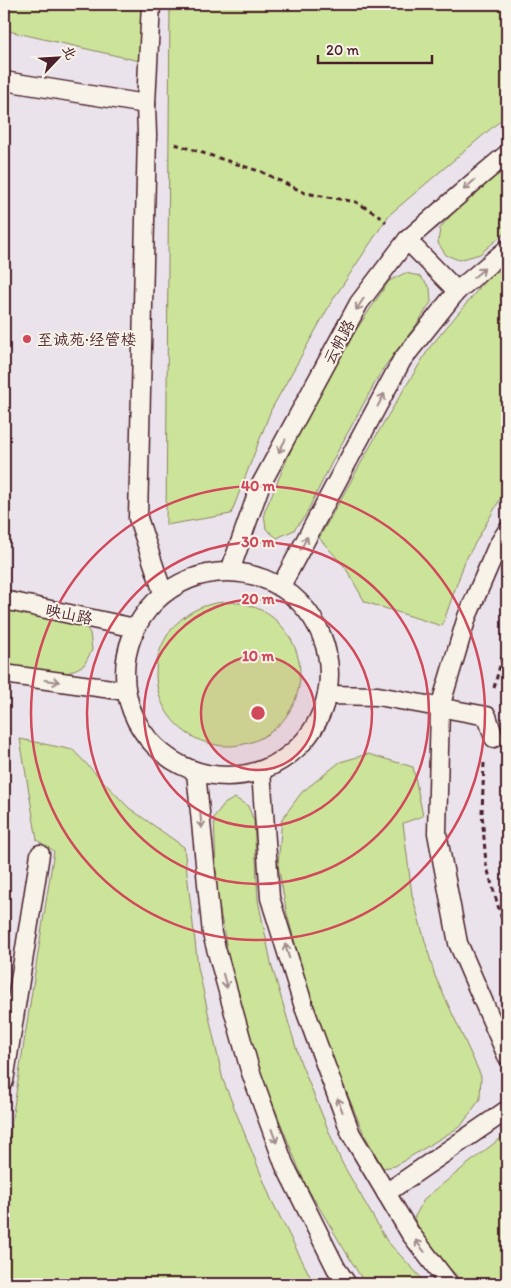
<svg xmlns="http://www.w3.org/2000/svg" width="511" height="1288" font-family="Itim,'LXGW WenKai TC',sans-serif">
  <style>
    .built { fill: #eae3eb }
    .green { fill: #cce499; stroke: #8b8262 }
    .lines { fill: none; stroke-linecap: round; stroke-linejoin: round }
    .service-casing { stroke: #4a1f2b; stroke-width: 21 }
    .path { stroke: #4a1f2b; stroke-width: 3; stroke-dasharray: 5 4; stroke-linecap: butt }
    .service { stroke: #f7f3e8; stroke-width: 18 }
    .oneway { stroke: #a0898a }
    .ring { fill: none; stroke: #d1495b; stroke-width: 2.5 }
    .poi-dot { fill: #d1495b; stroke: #f7f3e8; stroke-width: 2 }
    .labels { text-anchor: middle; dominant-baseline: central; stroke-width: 4; stroke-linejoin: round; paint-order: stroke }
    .poi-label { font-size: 16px; fill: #4a1f2b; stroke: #f7f3e8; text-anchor: start }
    .street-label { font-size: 16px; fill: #4a1f2b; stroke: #f7f3e8 }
    .centre { fill: #d1495b; stroke: #f7f3e8; stroke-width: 2.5 }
    .ring-label { font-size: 15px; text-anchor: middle; font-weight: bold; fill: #d1495b; stroke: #f7f3e8; stroke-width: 4; stroke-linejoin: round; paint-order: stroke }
  </style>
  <rect width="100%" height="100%" fill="#f7f3e8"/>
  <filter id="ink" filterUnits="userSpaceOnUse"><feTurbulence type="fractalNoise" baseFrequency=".02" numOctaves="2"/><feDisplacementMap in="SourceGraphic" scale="10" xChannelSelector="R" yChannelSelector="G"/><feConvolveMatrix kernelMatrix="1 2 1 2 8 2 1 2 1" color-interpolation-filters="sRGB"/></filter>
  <g filter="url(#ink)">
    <rect class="built" x="4" y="4" width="503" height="1280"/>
    <g class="green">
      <polygon points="4,4 145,4 144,62 4,30"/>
      <polygon points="170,4 507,4 507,115 389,215 332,301 271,410 231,514 166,525"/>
      <polygon points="507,167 507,231 480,254 459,260 446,255 438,243 440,228 459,206"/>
      <polygon points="507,268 507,487 465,561 442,626 365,602 345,567 319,538 384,422 430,347 491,274"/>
      <polygon points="405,273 420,276 430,288 431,302 417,324 382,370 335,456 305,516 294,530 277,538 266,529 264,513 297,436 348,342 389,281"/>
      <circle cx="228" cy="674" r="72"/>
      <polygon points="4,608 83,622 90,633 92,650 84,665 66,674 4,665"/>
      <polygon points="20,739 73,750 129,808 184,847 198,967 223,1080 271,1199 314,1284 4,1284 4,1170 54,851 37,840"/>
      <polygon points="368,754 413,767 423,816 403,823 412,895 435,976 481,1076 480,1099 461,1126 395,1166 383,1168 363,1132 315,1016 287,914 278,865 282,819 302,792 340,762"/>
      <polygon points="235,798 248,806 254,821 258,900 272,967 300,1061 341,1161 387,1241 427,1284 365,1284 305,1184 258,1067 230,966 217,894 214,817 224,804"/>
      <polygon points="500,806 507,806 507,873 506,868"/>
      <polygon points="507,1133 507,1284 466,1284 431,1251 414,1218 425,1198"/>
    </g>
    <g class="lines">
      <defs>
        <g id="service">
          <polyline points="151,4 146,104 147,135 138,518 163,593"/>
          <polyline points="4,81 146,104"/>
          <polyline points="407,240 457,291"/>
          <polyline points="507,531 497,547 467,617 440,707 437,833 458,943 507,1056"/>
          <polyline points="230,571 260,486 359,303 407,240 483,174 507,154"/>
          <circle cx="227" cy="674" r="102"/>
          <polyline points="281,586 402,360 457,291 507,249"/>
          <polyline points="4,600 135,628"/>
          <polyline points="4,674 126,691"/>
          <polyline points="328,695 378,696 487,716 494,738"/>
          <polyline points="261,771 270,898 304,1007 351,1134 410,1233 449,1284"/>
          <polyline points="196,772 212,934 250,1070 284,1164 336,1268 347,1284"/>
          <polyline points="4,1081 40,854"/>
          <polyline points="386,1193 507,1110"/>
        </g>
      </defs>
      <use href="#service" class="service-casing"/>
      <g class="path">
        <polyline points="175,144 262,172 305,193 356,202 378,215 386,222"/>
        <polyline points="494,688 507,639"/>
        <polyline points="484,763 482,813 486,864 507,937"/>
      </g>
      <use href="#service" class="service"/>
    </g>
    <defs><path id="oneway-shaft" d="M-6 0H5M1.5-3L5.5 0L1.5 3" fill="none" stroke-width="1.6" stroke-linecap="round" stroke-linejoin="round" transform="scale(1.25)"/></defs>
    <g class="oneway">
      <use href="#oneway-shaft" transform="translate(469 185) rotate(139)"/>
      <use href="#oneway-shaft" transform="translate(479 273) rotate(-40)"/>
      <use href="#oneway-shaft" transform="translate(360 304) rotate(123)"/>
      <use href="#oneway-shaft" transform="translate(381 400) rotate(-62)"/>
      <use href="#oneway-shaft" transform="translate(282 446) rotate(118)"/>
      <use href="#oneway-shaft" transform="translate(304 543) rotate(-62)"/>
      <use href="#oneway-shaft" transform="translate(52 681) rotate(8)"/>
      <use href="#oneway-shaft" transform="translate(201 821) rotate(85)"/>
      <use href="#oneway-shaft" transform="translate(287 951) rotate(-107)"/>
      <use href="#oneway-shaft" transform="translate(225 981) rotate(74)"/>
      <use href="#oneway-shaft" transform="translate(340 1105) rotate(-110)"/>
      <use href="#oneway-shaft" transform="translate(274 1136) rotate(70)"/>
      <use href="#oneway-shaft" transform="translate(420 1246) rotate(-128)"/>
    </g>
  </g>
  <circle cx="258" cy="713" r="57" fill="#d1495b" fill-opacity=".12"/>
  <g class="ring">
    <circle cx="258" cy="713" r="57"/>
    <circle cx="258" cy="713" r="114"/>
    <circle cx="258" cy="713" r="171"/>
    <circle cx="258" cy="713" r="227"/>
  </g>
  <circle class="poi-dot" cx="27" cy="339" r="5"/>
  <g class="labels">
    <g class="poi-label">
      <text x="37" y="339">至诚苑·经管楼</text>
    </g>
    <g class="street-label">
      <text transform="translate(339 342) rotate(-62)">云帆路</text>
      <text transform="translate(69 614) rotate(12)">映山路</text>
    </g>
  </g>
  <circle cx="258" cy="713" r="8" class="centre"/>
  <g class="ring-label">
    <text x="258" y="491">40 m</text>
    <text x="258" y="547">30 m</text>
    <text x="258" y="604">20 m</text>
    <text x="258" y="661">10 m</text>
  </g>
  <rect width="511" height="1288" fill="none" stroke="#f7f3e8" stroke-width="20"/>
  <rect x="10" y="10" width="491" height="1268" fill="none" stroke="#4a1f2b" stroke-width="2" filter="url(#ink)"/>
  <g transform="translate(58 58) rotate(65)" stroke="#f7f3e8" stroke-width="4" paint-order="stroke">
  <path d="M0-4L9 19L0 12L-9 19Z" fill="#4a1f2b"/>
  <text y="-8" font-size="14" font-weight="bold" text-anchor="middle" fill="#4a1f2b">北</text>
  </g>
  <path d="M318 55v8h114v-8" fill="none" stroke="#4a1f2b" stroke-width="2.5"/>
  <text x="326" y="55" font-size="15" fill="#4a1f2b" stroke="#f7f3e8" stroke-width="4" paint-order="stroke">20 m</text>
</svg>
